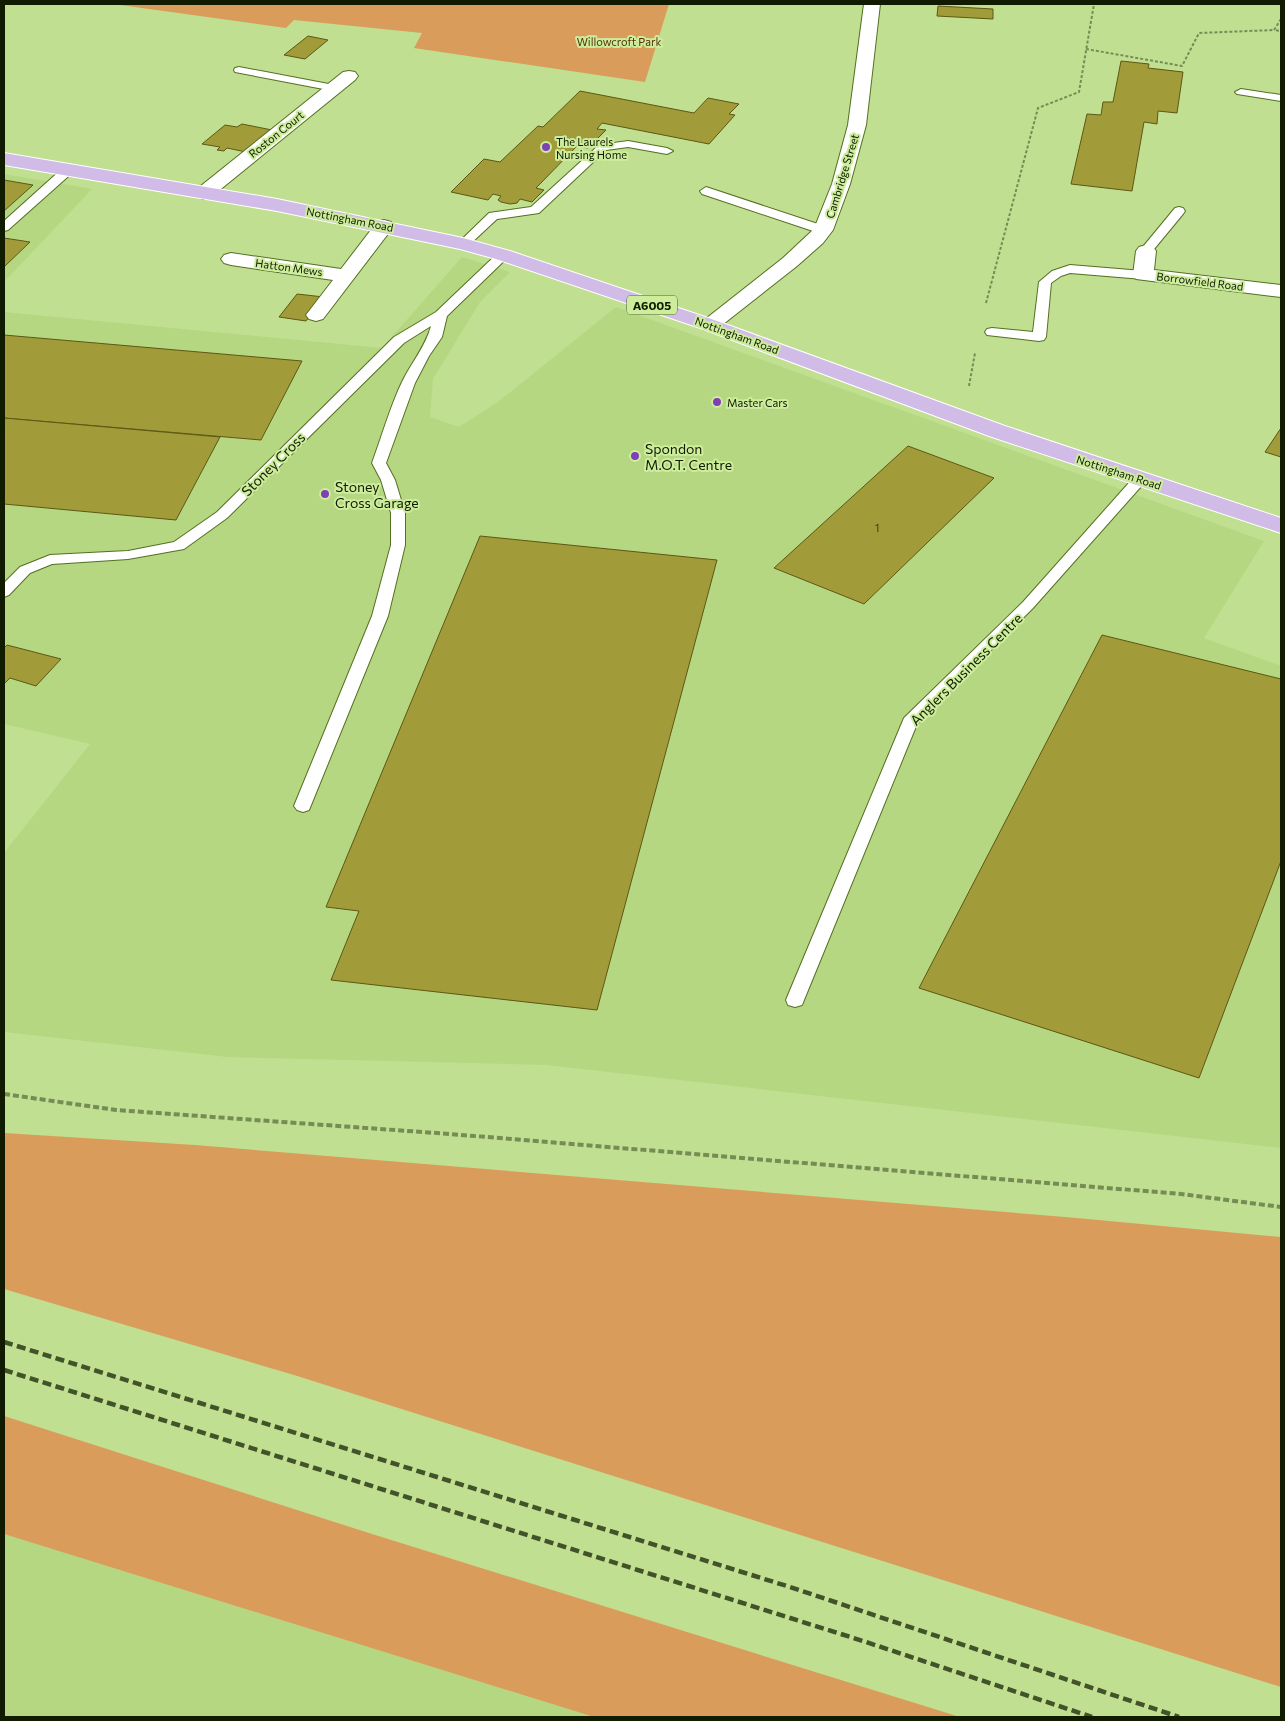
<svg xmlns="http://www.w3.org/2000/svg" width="1285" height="1721" font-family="Commissioner,sans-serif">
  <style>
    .built { fill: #b5d781 }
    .green { fill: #da9c5b }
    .building { fill: #a19b3a; stroke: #5c5813 }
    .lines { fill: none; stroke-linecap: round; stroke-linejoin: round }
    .service-casing { stroke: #556f21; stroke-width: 2 }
    .minor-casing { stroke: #556f21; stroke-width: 2 }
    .primary-casing { stroke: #fff; stroke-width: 2 }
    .path-far1 { stroke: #768c54; stroke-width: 2; stroke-dasharray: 3 2; stroke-linecap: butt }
    .path { stroke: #768c54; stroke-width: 4; stroke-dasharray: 6 3; stroke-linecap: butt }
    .service { fill: #fff; fill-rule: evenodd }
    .minor { fill: #fff; fill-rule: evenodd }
    .primary { fill: #d1bce8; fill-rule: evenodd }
    .rail { stroke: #425229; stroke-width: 4.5; stroke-dasharray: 9 4.5; stroke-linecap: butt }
    .poi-dot { fill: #8040b5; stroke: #cded9d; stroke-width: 2 }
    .labels { text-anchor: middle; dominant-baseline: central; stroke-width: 4; stroke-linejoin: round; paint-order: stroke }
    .far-park-label { font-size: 11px; fill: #533208; stroke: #cded9d }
    .far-street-label { font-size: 11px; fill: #101b00; stroke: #cded9d }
    .far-poi-label { font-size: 11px; fill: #101b00; stroke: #cded9d; text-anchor: start }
    .number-label { font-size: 11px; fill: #343b0e }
    .shield { fill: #cded9d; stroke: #495a2f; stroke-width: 1 }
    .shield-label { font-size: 12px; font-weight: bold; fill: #101b00 }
    .poi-label { font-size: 14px; fill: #101b00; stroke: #cded9d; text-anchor: start }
    .street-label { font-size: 14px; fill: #101b00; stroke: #cded9d }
  </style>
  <rect width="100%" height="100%" fill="#c0df91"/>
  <g class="built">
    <polygon points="4,174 92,189 4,282"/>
    <polygon points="462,257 510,272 480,302 433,379 430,417 459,427 498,402 616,307 1264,541 1204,638 1281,666 1281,1148 546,1065 228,1057 4,1032 4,853 90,744 4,724 4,312 382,348"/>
    <polygon points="4,1534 594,1717 4,1717"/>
  </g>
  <g class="green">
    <polygon points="113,4 669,4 645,82 414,48 422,33 294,20 286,28"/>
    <polygon points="4,1133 195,1145 1077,1218 1281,1237 1281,1687 294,1375 4,1289"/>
    <polygon points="4,1416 372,1534 960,1717 594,1717 4,1534"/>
  </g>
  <g class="building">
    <polygon points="938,6 993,9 993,19 937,16"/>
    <polygon points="308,36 328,40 305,59 284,55"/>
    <polygon points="1121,61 1149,64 1148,68 1183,72 1177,113 1158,111 1157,124 1144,122 1132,191 1071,184 1087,114 1101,115 1103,102 1113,102"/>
    <polygon points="580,91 694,113 708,98 739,104 729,114 735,115 709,144 602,123 597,129 606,130 588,148 577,146 536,188 544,190 532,202 520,199 517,203 510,204 501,202 498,200 501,196 493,194 488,200 451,192 484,159 500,162 538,126 543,127"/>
    <polygon points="242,124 272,130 246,152 227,148 224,151 217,150 220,147 202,144 225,125 237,127"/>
    <polygon points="4,180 33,185 4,211"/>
    <polygon points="4,238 30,242 4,267"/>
    <polygon points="297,294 324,297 306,321 279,317"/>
    <polygon points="4,335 302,361 261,440 4,418"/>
    <polygon points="4,418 220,437 176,520 4,504"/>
    <polygon points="1281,428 1281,457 1265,452"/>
    <polygon points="908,446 994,478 864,604 774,568"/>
    <polygon points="480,536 717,560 597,1010 331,980 359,911 326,907"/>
    <polygon points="1102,635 1281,679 1281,861 1199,1078 919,988"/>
    <polygon points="7,645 61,659 36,686 10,678 4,684 4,648"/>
  </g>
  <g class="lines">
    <defs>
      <g id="service">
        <polygon points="239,67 334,85 340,88 334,91 235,72 234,70 235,68"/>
        <polygon points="1241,89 1281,95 1281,101 1237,94 1235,92"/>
        <polygon points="628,141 667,148 673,151 667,154 628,147 606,150 539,213 497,219 467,247 463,248 457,244 489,213 531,207 599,145"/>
        <polygon points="68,166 74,170 72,173 8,230 4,231 4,221 64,167"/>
        <polygon points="706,187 827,227 829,230 823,234 819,233 702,194 700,191"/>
        <polygon points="1179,207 1183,208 1185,211 1183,214 1150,254 1142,254 1140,251 1142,248 1175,208"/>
        <path d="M503,251L507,252L509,255L507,258L447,316L442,337L429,356L415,383L386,463L395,480L405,513V545L388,616L309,810L303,812L297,810L294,806L372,616L391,545V513L381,480L372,463C382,436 390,407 402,382C411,363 426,346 431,326L404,343L227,518L184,549L128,559L52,564L30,573L9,595L4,597V583L20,567L50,555L128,551L174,542L217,512L394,337L436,312L499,252Z"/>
        <polygon points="1070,265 1143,271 1149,275 1143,279 1070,273 1061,276 1051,283 1046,337 1044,340 1039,341 987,335 985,332 987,329 992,328 1033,332 1039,282 1052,271"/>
        <polygon points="1140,475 1145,476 1147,479 1145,482 1033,608 917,724 804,1000 802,1005 795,1007 788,1005 786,1000 904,718 1023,602 1135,476"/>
      </g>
      <g id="minor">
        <polygon points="864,4 880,4 866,125 850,184 833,230 823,243 797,266 717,329 710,331 703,329 700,325 703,321 783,258 814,229 832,184 848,125"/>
        <polygon points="349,71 355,72 358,76 355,80 211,197 204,199 197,197 195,193 197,189 343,72"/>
        <polygon points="384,220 391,222 394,226 323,319 316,321 309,319 306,315 333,280 231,265 224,263 221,259 224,255 231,253 341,269 377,222"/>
        <polygon points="1146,245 1153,247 1156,251 1154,270 1281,285 1281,297 1136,279 1133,275 1136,251 1139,247"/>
      </g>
      <polygon id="primary" points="4,153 277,199 463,238 510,251 717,321 1005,426 1281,518 1281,533 989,436 703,329 496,259 460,249 277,211 4,165"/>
    </defs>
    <use href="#service" class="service-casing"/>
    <use href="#minor" class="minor-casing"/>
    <use href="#primary" class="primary-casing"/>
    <g class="path-far1">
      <polyline points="1281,19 1274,30 1281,31"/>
      <polyline points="1086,49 1182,66 1199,33 1274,30"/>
      <polyline points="986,303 1038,108 1079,92 1094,4"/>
      <polyline points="969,386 975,353"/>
    </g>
    <polyline class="path" points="4,1094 116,1110 450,1134 1181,1194 1281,1207"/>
    <use href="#service" class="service"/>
    <use href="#minor" class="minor"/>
    <use href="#primary" class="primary"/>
    <g class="rail">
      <polyline points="4,1342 790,1587 1179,1717"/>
      <polyline points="4,1370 863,1641 1092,1717"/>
    </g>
  </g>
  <g class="poi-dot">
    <circle cx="546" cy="147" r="5"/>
    <circle cx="717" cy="402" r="5"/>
    <circle cx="635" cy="456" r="5"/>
    <circle cx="325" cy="494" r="5"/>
  </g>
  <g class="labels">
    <g class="far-park-label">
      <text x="619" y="41">Willowcroft Park</text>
    </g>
    <g class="far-street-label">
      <text transform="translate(276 134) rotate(-39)">Roston Court</text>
      <text transform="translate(842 176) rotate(-73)">Cambridge Street</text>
      <text transform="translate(350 219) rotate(11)">Nottingham Road</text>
      <text transform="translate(289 267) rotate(8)">Hatton Mews</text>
      <text transform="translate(1200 281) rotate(7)">Borrowfield Road</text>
      <text transform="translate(737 335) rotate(20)">Nottingham Road</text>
      <text transform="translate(1119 472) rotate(18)">Nottingham Road</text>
    </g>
    <g class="far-poi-label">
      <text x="556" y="141">The Laurels<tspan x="556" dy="13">Nursing Home</tspan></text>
      <text x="727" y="402">Master Cars</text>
    </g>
    <g class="number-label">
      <text x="877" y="527">1</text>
    </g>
    <rect class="shield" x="627" y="295.5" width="50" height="19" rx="4"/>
    <g class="shield-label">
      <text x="652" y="305">A6005</text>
    </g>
    <g class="poi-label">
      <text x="645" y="448">Spondon<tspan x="645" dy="16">M.O.T. Centre</tspan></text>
      <text x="335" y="486">Stoney<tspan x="335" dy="16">Cross Garage</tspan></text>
    </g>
    <g class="street-label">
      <text transform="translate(273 464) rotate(-45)">Stoney Cross</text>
      <text transform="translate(966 669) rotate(-45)">Anglers Business Centre</text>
    </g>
  </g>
  <rect width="1285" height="1721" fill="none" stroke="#101b00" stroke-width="10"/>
</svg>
